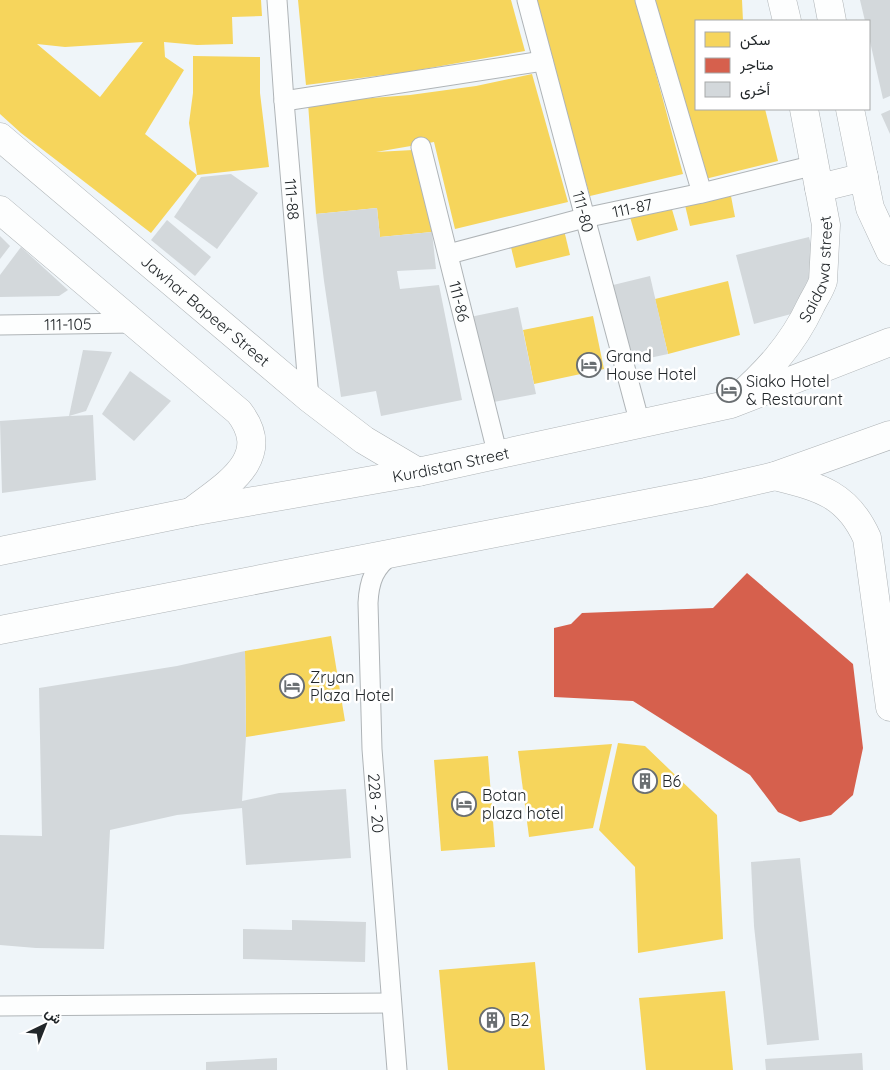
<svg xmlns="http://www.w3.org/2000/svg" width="890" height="1070" font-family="Quicksand,Vazirmatn,sans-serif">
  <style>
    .homes { fill: #f6d55c; fill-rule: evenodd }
    .shops { fill: #d6604d }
    .building { fill: #d3d8db }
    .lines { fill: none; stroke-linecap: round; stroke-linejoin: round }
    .street-casing { stroke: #afb4b7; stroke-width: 21 }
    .secondary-casing { stroke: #afb4b7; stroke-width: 29 }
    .highway-casing { stroke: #afb4b7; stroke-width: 29 }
    .street { stroke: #fdfefe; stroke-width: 19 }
    .secondary { stroke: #fdfefe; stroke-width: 28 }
    .highway { stroke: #fdfefe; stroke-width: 28 }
    .labels { text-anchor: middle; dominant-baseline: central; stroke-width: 5; stroke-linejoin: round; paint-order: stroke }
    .street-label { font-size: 16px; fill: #22272a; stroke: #fff }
    .poi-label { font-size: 16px; fill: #22272a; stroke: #fff; text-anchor: start }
  </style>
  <rect width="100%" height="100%" fill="#eff5f9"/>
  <g class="homes">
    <path d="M0,0H261L262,16L232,17L233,44L197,45L164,42L165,57L184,70L145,134L197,175L151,233L21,133L0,114ZM143,42L100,97L37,44L65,47Z"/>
    <polygon points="298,0 511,0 525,51 407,72 306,85"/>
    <polygon points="533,0 636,0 683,174 590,196"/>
    <polygon points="654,0 742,0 743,21 696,21 696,109 765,109 778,161 701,180"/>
    <polygon points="193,56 260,57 260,93 269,167 197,175 189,123 193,93"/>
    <polygon points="532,74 568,202 455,229 434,142 376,152 413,150 432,232 380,237 377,208 316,214 308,103 410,95 476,86"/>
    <polygon points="730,191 735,217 690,226 684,201"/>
    <polygon points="671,206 678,230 637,241 630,217"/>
    <polygon points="564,230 570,255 516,268 510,243"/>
    <polygon points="728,281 740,335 668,354 655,299"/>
    <polygon points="593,316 604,369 534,384 523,330"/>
    <polygon points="331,636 345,721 246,737 245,651"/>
    <polygon points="618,743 645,746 717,815 723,939 638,953 635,867 599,830"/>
    <polygon points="612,744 593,828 529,837 518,751"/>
    <polygon points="488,756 495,847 441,851 434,760"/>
    <polygon points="535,962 545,1070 448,1070 439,970"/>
    <polygon points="725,991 733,1070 646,1070 639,998"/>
  </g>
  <polygon class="shops" points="747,573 853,664 863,748 853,795 831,815 800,822 778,812 750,775 633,701 554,697 554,628 571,624 582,613 713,608"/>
  <g class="building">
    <polygon points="860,0 890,0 890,96 883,99 869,37 869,21 865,21"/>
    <polygon points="890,110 890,134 881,114"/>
    <polygon points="231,174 258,193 217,249 174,217 201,177"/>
    <polygon points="377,208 380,237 432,232 436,269 397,271 400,289 439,285 462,400 381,416 376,391 341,397 324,281 316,214"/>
    <polygon points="167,220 211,257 195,276 151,240"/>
    <polygon points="0,236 10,246 0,259"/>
    <polygon points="809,237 821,283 795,313 754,324 736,255"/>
    <polygon points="21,247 68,290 59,296 0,297 0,275"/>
    <polygon points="650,276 668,354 626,363 609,286"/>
    <polygon points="518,307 536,394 488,403 470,317"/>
    <polygon points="83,350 112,352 86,411 69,416 93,415 96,480 2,493 0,421 69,416"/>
    <polygon points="130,371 171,401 134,441 102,414"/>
    <polygon points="245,651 246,737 242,801 279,793 346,789 351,858 246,865 242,808 177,815 110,830 104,949 36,948 0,945 0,835 42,836 39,688 177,666"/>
    <polygon points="800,858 819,1040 767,1045 754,926 751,862"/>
    <polygon points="292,920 366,922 365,962 243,959 243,929 292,930"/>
    <polygon points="862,1053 863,1070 766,1070 765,1059"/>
    <polygon points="277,1058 277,1070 206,1070 206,1062"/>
  </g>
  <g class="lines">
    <defs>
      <g id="street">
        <path id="s1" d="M277,0L284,101L309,398"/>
        <path id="s2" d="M527,0L640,424"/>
        <polyline points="645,0 702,193"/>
        <polyline points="284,101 543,61"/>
        <path id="s3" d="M421,147L498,456"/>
        <path id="s4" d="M449,254L584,218L702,193L815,165"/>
        <path id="s5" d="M0,325L134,323"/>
        <path id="s6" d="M393,554C374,566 369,582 368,603L372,749L397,1070"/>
        <polyline points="0,1006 391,1003"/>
      </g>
      <g id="secondary">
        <polyline points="782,0 787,21"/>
        <polyline points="828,0 832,21"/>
        <polyline points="850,109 870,208 890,251"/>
        <path id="s7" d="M0,137L309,398L364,440L418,472"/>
        <polyline points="819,188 864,177"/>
        <path d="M0,210L239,412C275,459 224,486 191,512"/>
        <path id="s8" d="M732,403C765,374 792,346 811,305C815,297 820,290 823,281L826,225L804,109"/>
        <path d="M775,476C818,487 847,493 867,538L890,707"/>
      </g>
      <g id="highway">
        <path id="s9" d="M0,551L191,512L418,472L731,404L890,342"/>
        <polyline points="0,630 706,492 775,476 890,435"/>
      </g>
    </defs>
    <use href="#street" class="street-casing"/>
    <use href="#secondary" class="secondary-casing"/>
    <use href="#highway" class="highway-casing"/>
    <use href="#street" class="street"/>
    <use href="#secondary" class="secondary"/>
    <use href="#highway" class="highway"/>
  </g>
  <defs>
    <symbol id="hotel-ring" viewBox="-11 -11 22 22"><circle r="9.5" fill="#fff" stroke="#6a6f72" stroke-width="1.5"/><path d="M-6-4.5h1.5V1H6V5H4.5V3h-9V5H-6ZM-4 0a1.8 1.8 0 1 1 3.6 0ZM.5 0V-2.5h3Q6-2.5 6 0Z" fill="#6a6f72"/></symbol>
    <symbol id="building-ring" viewBox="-11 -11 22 22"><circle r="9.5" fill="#fff" stroke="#6a6f72" stroke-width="1.5"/><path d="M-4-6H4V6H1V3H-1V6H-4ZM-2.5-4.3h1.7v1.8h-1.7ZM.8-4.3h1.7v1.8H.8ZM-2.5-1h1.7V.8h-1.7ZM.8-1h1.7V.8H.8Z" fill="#6a6f72"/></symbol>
  </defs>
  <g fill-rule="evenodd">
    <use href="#hotel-ring" x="575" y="351" width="28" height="28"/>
    <use href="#hotel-ring" x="715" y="376" width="28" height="28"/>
    <use href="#hotel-ring" x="278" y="672" width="28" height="28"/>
    <use href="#building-ring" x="631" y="767" width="28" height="28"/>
    <use href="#hotel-ring" x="450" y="790" width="28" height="28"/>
    <use href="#building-ring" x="478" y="1006" width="28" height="28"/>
  </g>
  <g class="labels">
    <g class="street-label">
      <text stroke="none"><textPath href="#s1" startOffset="200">111-88</textPath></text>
      <text stroke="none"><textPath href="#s4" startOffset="189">111-87</textPath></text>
      <text stroke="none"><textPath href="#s2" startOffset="219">111-80</textPath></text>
      <text stroke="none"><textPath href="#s8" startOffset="164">Saidawa street</textPath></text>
      <text stroke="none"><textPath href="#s3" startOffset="159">111-86</textPath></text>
      <text stroke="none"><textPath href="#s7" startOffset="269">Jawhar Bapeer Street</textPath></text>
      <text stroke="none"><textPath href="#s5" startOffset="68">111-105</textPath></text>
      <text stroke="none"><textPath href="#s9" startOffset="459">Kurdistan Street</textPath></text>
      <text stroke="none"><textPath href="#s6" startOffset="258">228 - 20</textPath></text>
    </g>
    <g class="poi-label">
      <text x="606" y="356">Grand<tspan x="606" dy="18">House Hotel</tspan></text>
      <text x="746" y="381">Siako Hotel<tspan x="746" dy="18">&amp; Restaurant</tspan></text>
      <text x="310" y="677">Zryan<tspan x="310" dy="18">Plaza Hotel</tspan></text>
      <text x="662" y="781">B6</text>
      <text x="482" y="795">Botan<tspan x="482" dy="18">plaza hotel</tspan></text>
      <text x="510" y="1020">B2</text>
    </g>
  </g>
  <rect x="695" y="20" width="175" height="90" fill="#ffffff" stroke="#a7a9aa"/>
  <rect x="705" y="32" width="25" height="15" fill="#f6d55c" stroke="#a7a9aa"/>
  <text x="740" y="45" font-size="15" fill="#22272a">سكن</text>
  <rect x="705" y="58" width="25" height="15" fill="#d6604d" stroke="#a7a9aa"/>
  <text x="740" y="70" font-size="15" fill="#22272a">متاجر</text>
  <rect x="705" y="82" width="25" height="15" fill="#d3d8db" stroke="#a7a9aa"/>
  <text x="740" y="95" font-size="15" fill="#22272a">أخرى</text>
  <g transform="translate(45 1025) rotate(43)" stroke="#ffffff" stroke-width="4" paint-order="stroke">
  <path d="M0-4L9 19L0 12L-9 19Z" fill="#22272a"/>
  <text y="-8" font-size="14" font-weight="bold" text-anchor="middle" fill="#22272a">ش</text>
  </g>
</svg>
